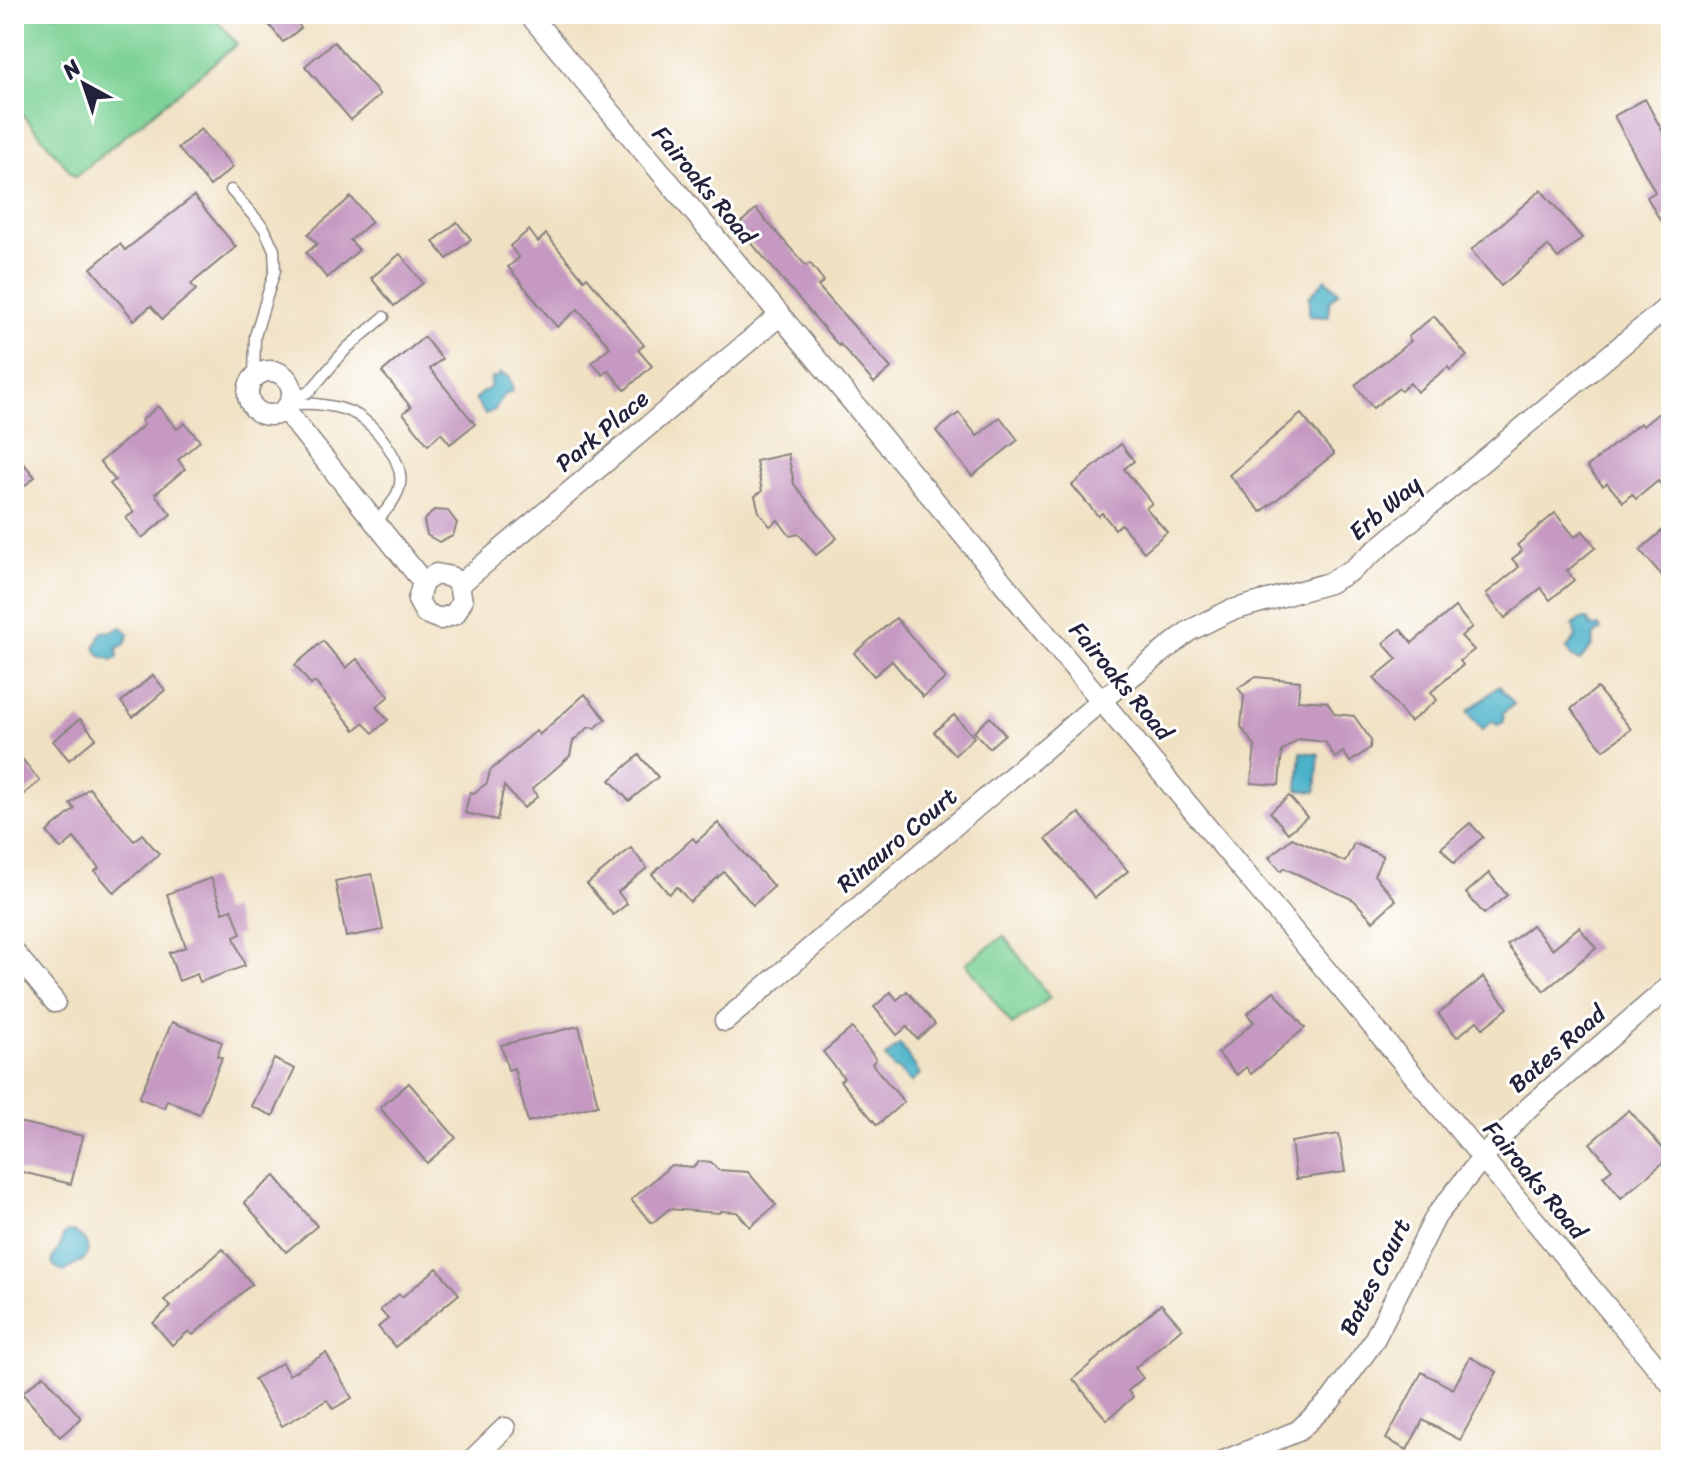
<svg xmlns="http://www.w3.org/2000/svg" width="1685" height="1474" font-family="Sriracha,sans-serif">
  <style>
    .green { fill: #7cd194; stroke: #4f7a68; stroke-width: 2 }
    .water { fill: #4bb2c9; stroke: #366a82; stroke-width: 2 }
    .building { fill: #c599c1 }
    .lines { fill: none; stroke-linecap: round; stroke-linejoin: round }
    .service-casing { stroke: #89827f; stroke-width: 13 }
    .minor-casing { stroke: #89827f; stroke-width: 23 }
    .service { stroke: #fff; stroke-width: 10 }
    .minor { stroke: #fff; stroke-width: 20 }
    .labels { text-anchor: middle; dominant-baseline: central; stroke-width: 6; stroke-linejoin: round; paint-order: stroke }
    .street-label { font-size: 24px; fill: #22223b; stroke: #fff }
  </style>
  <rect width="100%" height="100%" fill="#fff"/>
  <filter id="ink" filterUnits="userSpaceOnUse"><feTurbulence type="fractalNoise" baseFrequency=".0125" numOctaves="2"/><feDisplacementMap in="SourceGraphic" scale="16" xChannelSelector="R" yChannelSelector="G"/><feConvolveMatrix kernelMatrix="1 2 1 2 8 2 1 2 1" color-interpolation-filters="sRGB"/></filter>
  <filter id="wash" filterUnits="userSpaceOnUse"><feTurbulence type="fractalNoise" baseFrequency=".006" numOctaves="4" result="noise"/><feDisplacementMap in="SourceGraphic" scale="32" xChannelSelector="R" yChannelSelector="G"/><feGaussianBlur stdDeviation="1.8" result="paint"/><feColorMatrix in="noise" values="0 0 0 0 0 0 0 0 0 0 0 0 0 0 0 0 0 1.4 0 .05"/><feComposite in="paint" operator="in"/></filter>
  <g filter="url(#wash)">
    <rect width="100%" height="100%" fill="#f0e1c3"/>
    <g class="green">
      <polygon points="14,14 212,14 237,44 75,177 14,104"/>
      <polygon points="1004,936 1050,998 1012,1025 966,963"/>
    </g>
    <g class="water">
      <polygon points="1326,279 1339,292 1329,302 1329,317 1309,316 1309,297"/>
      <polygon points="500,373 509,377 513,391 503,396 495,410 485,414 475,400 481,393 490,388 491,378 497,377"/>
      <polygon points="1581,619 1587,619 1592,627 1599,626 1601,630 1594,635 1592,646 1580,661 1571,656 1567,648 1576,638 1573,625"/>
      <polygon points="122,627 129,633 125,644 117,648 118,658 113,660 100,656 95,648 102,632 113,631"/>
      <polygon points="1499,686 1514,704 1502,714 1504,718 1502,723 1497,725 1493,721 1482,730 1467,712"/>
      <polygon points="1301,752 1319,754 1316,792 1298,790"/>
      <polygon points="900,1044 920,1074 911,1083 898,1069 894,1069 885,1057"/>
      <path d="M67,1232C79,1231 87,1240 88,1251L84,1259L64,1272L53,1265L52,1259L60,1247L63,1236Z"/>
    </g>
    <g id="blocks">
      <g class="building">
        <polygon points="278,14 290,14 301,28 283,42 267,22"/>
        <polygon points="334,42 380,95 351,120 305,66"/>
        <polygon points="1645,99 1671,147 1671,221 1668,216 1660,220 1647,197 1655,192 1614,116"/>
        <polygon points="201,129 233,167 210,186 178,148"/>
        <polygon points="1541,190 1582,238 1558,258 1548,246 1501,286 1471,250"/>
        <polygon points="194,196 236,247 191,284 196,290 162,319 151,306 134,320 91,268 120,244 125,250"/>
        <polygon points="351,197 372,222 350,240 359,250 327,278 306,253 317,244 308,234"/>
        <polygon points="756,209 806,266 810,263 824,281 818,286 891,368 874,383 840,344 839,346 737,226"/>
        <polygon points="457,222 471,239 447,259 433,242"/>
        <polygon points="529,230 538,242 546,234 584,280 587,277 644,345 638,350 652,366 625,390 608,370 603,375 592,362 610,347 578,309 557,327 508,267 519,258 510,246"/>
        <polygon points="400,254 423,283 394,306 371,278"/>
        <polygon points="1434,316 1467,356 1450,370 1448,367 1417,392 1410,383 1401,391 1399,388 1373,408 1355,385 1411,341 1408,337"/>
        <polygon points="424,337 442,359 430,369 475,424 450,444 441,433 428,445 403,413 411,407 382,372"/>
        <polygon points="1671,403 1671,496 1658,481 1636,499 1632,494 1623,502 1607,483 1603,486 1587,467 1640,423 1643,426"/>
        <polygon points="158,406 177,429 185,423 200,441 178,460 185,469 155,494 171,514 142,538 126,518 134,512 110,484 115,480 100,462 144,425 141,421"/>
        <polygon points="959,413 977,436 1000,417 1018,440 972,476 936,431"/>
        <polygon points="1301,414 1334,454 1261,512 1229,475"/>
        <polygon points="1121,444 1134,461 1124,469 1152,503 1146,508 1167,532 1144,552 1121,524 1115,529 1102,513 1098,516 1072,485"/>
        <polygon points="14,452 35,477 14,495"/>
        <polygon points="788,454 794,484 837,538 816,555 799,534 790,536 778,520 770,526 759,512 755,496 762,491 756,461"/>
        <polygon points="434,510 448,511 457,523 453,536 439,542 427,535 424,521"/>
        <polygon points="1555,513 1575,537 1583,531 1596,547 1567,571 1574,580 1550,600 1541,588 1505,618 1486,594 1519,567 1512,559 1522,551 1517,545"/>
        <polygon points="1664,529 1671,537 1671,586 1640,550"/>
        <polygon points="1455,607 1472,627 1461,636 1474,650 1460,661 1463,665 1431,692 1437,700 1410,722 1374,678 1397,659 1383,643 1400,629 1412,643"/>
        <polygon points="896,618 946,678 923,697 892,661 874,676 854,653"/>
        <polygon points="323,641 346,668 357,659 389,696 376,707 388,720 373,733 363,723 355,730 315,682 311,685 295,665"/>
        <polygon points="153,675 165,690 133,717 121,702"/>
        <polygon points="1255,677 1300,681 1298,700 1327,702 1335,714 1354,716 1371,740 1370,748 1350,762 1343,752 1335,758 1325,742 1299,739 1282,751 1279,785 1251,783 1255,746 1241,727 1244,696 1238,688"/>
        <polygon points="1597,688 1631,729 1604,750 1571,709"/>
        <polygon points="585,694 606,719 595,728 589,727 573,741 570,756 532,789 538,796 524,808 504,786 497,820 465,813 470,792 474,793 487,783 490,771 536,731 539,735"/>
        <polygon points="954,715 974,737 955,755 934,732"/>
        <polygon points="990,717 1005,734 989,748 974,732"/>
        <polygon points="80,719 96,738 69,760 53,741"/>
        <polygon points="14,749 40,781 14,802"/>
        <polygon points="639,755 658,777 629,801 610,780"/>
        <polygon points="89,788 134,841 142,834 159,854 114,893 95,871 99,868 74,838 61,849 47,832 75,809 70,804"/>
        <polygon points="1289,796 1307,817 1288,833 1270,812"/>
        <polygon points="1079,813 1128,871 1095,898 1046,839"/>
        <polygon points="718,823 774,887 753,905 724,872 690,902 677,887 669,894 652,874 693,838 696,842"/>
        <polygon points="1470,823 1483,837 1454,863 1441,848"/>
        <polygon points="1292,838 1345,862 1354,843 1383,856 1374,875 1396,900 1373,921 1354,900 1284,868 1281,871 1269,857"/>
        <polygon points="631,848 647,868 618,892 627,904 613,915 587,884"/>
        <polygon points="1489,873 1507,895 1484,914 1466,893"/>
        <polygon points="372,874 383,930 346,937 335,881"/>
        <polygon points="211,878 223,912 232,909 241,934 234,937 245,966 200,982 197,974 179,981 169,953 186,947 167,894"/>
        <polygon points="1532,925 1552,949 1579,927 1596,948 1544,991 1507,945"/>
        <polygon points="1483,977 1508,1008 1483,1028 1477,1021 1457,1037 1438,1014"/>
        <polygon points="907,991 935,1024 917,1039 907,1027 897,1035 874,1007 891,992 897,1000"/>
        <polygon points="1274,991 1305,1028 1251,1074 1246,1067 1237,1075 1218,1053 1254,1022 1247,1014"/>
        <polygon points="172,1022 222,1042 217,1056 222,1058 199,1114 167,1100 164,1108 139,1098"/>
        <polygon points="579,1026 598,1105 528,1122 514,1068 508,1070 501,1045"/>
        <polygon points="852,1028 876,1059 872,1064 904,1102 877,1125 840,1081 844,1078 823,1052"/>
        <polygon points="274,1059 295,1069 273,1116 251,1106"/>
        <polygon points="409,1083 456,1138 427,1163 380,1108"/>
        <polygon points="1629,1110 1670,1157 1621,1198 1603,1176 1612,1169 1590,1143"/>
        <polygon points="18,1122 83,1136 71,1184 14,1170 14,1136"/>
        <polygon points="1339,1134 1345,1172 1296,1179 1291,1142"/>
        <polygon points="700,1161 711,1162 718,1170 748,1172 776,1205 750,1227 737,1212 720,1211 719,1213 669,1209 652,1223 631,1200 671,1165 693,1167"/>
        <polygon points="275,1176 317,1226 286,1252 244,1202"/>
        <polygon points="223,1249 252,1284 193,1335 189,1331 172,1345 153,1323 171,1307 164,1300"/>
        <polygon points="437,1268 459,1294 395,1347 378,1327 388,1319 380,1310 399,1294 402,1297"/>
        <polygon points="1161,1304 1182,1328 1135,1368 1143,1378 1128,1391 1133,1397 1107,1420 1073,1379"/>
        <polygon points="326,1353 352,1398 333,1409 327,1400 282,1426 254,1379 282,1363 289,1375"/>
        <polygon points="1470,1357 1497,1372 1460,1440 1423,1420 1407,1450 1386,1439 1422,1372 1453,1389"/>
        <polygon points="44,1375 81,1418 60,1437 22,1393"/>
      </g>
    </g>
  </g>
  <g filter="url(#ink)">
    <use href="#blocks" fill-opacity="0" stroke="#89827f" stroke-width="2"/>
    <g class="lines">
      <defs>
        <g id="service">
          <polyline points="231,190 264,228 274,250 275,270 255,336 254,377"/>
          <polyline points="292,389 302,395 310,391 347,348 384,317"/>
          <path d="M290,405C310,402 339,405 357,415C367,421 378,432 384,441C409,475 405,493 375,522"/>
        </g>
        <g id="minor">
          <polyline points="529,14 1671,1384"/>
          <circle cx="270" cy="393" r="22"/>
          <polyline points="285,410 423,582"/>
          <polyline points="459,585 451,577 436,574 423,582 418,600 425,613 440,619 455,614 462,601 459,585 779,316"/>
          <polyline points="14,952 55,1002"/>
          <polyline points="725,1021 1103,699 1189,631 1229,611 1329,583 1352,570 1671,304"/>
          <polyline points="472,1460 505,1428"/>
          <polyline points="1226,1460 1298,1431 1331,1400 1373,1342 1436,1216 1483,1157 1527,1109 1671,985"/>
        </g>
      </defs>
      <use href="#service" class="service-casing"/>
      <use href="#minor" class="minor-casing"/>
      <use href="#service" class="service"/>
      <use href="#minor" class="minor"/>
    </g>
  </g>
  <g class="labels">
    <g class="street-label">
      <text transform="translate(704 185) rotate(50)">Fairoaks Road</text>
      <text transform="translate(602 431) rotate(-40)">Park Place</text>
      <text transform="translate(1385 508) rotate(-40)">Erb Way</text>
      <text transform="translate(1121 681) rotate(50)">Fairoaks Road</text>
      <text transform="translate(897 840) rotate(-40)">Rinauro Court</text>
      <text transform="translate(1557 1049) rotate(-41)">Bates Road</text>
      <text transform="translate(1535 1180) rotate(50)">Fairoaks Road</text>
      <text transform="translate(1375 1277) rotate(-63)">Bates Court</text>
    </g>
  </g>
  <rect width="1685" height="1474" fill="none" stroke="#fff" stroke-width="48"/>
  <g transform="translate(84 84) rotate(320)" stroke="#ffffff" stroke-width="6" paint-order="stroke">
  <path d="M0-6L14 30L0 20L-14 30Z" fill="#22223b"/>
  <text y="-12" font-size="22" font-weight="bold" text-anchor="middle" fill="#22223b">N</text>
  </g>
</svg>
